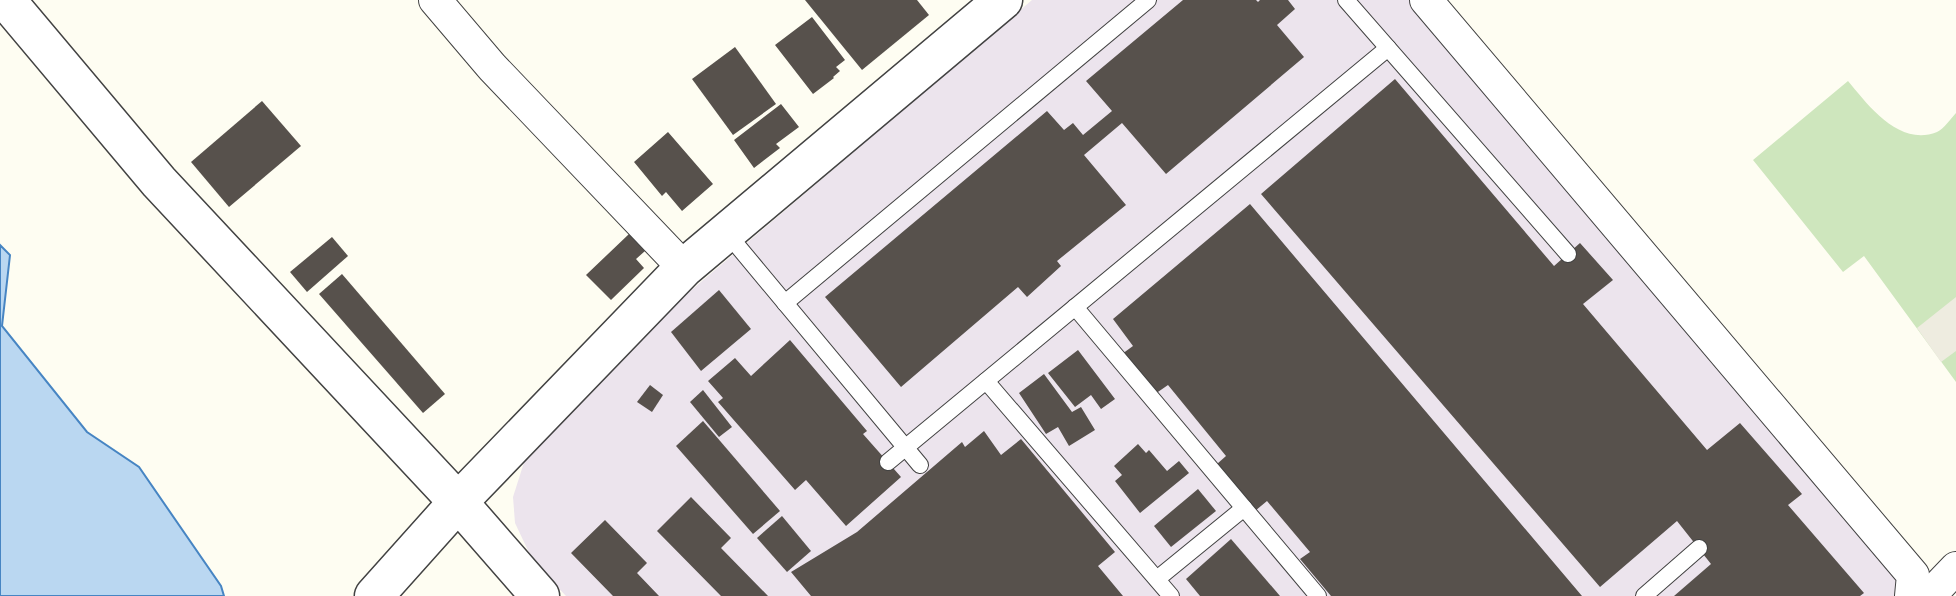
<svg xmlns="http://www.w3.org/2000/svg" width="1956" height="596" font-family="Spectral,serif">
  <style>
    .industrial { fill: #ece4ed }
    .green { fill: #cee6bd }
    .plaza { fill: #eeece0 }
    .water { fill: #bad7f1; stroke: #4785c3; stroke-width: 2 }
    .building { fill: #57514c }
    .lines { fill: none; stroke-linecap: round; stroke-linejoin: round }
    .service-casing { stroke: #424242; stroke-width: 18 }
    .minor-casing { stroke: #424242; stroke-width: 34 }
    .tertiary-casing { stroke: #424242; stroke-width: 41 }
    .service { stroke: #fff; stroke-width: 16 }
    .minor { stroke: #fff; stroke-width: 32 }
    .tertiary { stroke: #fff; stroke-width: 38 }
  </style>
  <rect width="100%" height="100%" fill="#fefdf2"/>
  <polygon class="industrial" points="1032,0 1413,0 1896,566 1901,589 1894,596 566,596 533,561 515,523 513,497 527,453 591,383 688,293"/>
  <path class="green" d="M1848,81C1868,105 1899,147 1937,132C1944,129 1951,118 1956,113V382L1864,256L1843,272L1753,160Z"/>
  <polygon class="plaza" points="1956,297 1956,351 1941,362 1917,328"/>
  <polygon class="water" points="0,245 10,255 2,326 87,432 139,467 221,586 224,596 0,596"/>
  <g class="building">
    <polygon points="805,0 917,0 929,15 862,70"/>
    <polygon points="1183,0 1256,0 1258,2 1260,0 1288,0 1295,9 1277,25 1304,57 1166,174 1122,123 1084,155 1126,205 1057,261 1061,266 1027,297 1018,287 901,387 825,297 1047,111 1064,130 1073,123 1083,135 1112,111 1086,81"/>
    <polygon points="812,17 845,60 836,67 840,71 833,77 834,78 813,94 775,45"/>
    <polygon points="735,47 776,104 733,135 692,79"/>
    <polygon points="1395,79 1554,266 1580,243 1613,280 1583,304 1707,450 1740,423 1802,494 1788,505 1864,593 1860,596 1674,596 1711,564 1677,521 1600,587 1261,194"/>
    <polygon points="262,101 301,146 229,207 191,162"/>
    <polygon points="781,104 799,127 776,144 780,148 754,168 734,140"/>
    <polygon points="668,132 713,184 682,211 666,192 662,196 634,162"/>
    <polygon points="1250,204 1582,596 1331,596 1300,559 1310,552 1267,501 1255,511 1217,464 1226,456 1168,385 1155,394 1122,354 1133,346 1113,319"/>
    <polygon points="629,234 645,251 636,259 644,268 611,300 586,275"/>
    <polygon points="332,237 348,256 307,292 290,272"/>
    <polygon points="342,274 445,394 423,413 319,294"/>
    <polygon points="719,290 751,329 701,371 671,332"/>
    <polygon points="790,340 867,431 863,434 901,477 846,526 806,480 795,490 718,402 723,398 708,381 735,358 751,376"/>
    <polygon points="1078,350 1115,399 1101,409 1091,395 1075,407 1048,373"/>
    <polygon points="1044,374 1072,412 1081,407 1095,430 1069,446 1058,427 1046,434 1019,393"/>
    <polygon points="650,385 663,395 652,412 637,402"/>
    <polygon points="703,390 732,427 719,437 690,402"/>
    <polygon points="703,421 780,511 753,534 676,446"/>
    <polygon points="984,431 1001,455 1021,439 1115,552 1098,566 1123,596 811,596 791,572 857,532 962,442 965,447"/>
    <polygon points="1138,444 1146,453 1149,450 1167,471 1179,461 1189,473 1140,513 1115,481 1122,475 1114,466"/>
    <polygon points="1198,489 1216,511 1171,547 1154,526"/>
    <polygon points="691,497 731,538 721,548 768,596 721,596 657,531"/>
    <polygon points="782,516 811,551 787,572 757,538"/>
    <polygon points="605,520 647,563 637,573 659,596 613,596 571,553"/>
    <polygon points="1231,539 1280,596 1200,596 1186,579"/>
  </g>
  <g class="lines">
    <defs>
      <g id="service">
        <polyline points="1346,0 1568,254"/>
        <polyline points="726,232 920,465"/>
        <polyline points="785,303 1148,0"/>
        <polyline points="1075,307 1318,596"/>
        <polyline points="986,381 1171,596"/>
        <polyline points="888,462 1388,48"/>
        <polyline points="1157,579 1244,508"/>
        <polyline points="1644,596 1699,548"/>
      </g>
      <g id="minor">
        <polyline points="435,0 492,67 684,268"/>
        <polyline points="1426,0 1913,575 1911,596"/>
        <polyline points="1916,596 1933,592 1956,568"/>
      </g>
      <g id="tertiary">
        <polyline points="6,0 159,182 458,502 540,596"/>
        <polyline points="374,596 458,502 684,268 1003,0"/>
      </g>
    </defs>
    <use href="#service" class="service-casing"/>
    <use href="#minor" class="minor-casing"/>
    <use href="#tertiary" class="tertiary-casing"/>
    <use href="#service" class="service"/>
    <use href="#minor" class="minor"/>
    <use href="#tertiary" class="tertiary"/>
  </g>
</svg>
